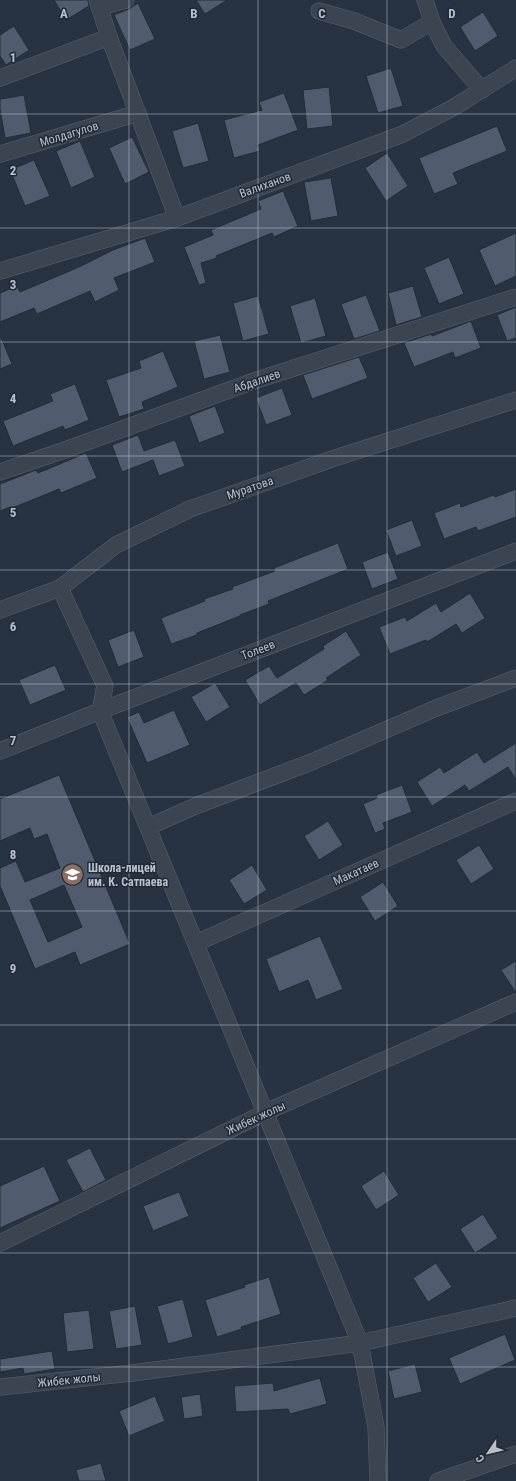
<svg xmlns="http://www.w3.org/2000/svg" width="516" height="1481" font-family="'Roboto Condensed',sans-serif">
  <style>
    .building { fill: #505c6d; stroke: #222c39; fill-rule: evenodd }
    .lines { fill: none; stroke-linecap: round; stroke-linejoin: round }
    .street-casing { stroke: #59636f; stroke-width: 17 }
    .street { stroke: #3b4552; stroke-width: 16 }
    .grid { fill: none; stroke: #b8c0cc; stroke-width: 1; stroke-opacity: 0.55 }
    .labels { text-anchor: middle; dominant-baseline: central; stroke-width: 3; stroke-linejoin: round; paint-order: stroke }
    .street-label { font-size: 12px; fill: #b8c0cc; stroke: #202a37 }
    .poi-label { font-size: 12px; font-weight: bold; fill: #b8c0cc; stroke: #202a37; text-anchor: start }
    .grid-label { font-size: 13px; text-anchor: middle; font-weight: bold; fill: #b8c0cc; stroke: #202a37; stroke-width: 3; stroke-linejoin: round; paint-order: stroke }
  </style>
  <rect width="100%" height="100%" fill="#273342"/>
  <g class="building">
    <polygon points="54,0 88,0 89,6 66,20"/>
    <polygon points="196,0 227,0 205,14"/>
    <polygon points="138,3 155,39 130,50 114,15 129,9"/>
    <polygon points="483,12 498,36 475,51 460,27"/>
    <polygon points="14,26 29,50 6,65 0,56 0,35"/>
    <polygon points="391,68 403,106 378,113 366,76"/>
    <polygon points="329,87 333,126 307,129 303,90"/>
    <polygon points="284,93 298,130 258,145 260,151 234,158 224,120 262,110 259,102"/>
    <polygon points="24,95 31,133 5,138 0,109 0,99"/>
    <polygon points="198,123 209,161 183,168 172,131"/>
    <polygon points="497,126 507,151 453,173 458,184 434,194 419,158"/>
    <polygon points="132,137 149,172 125,184 109,148"/>
    <polygon points="80,141 95,177 71,188 56,151"/>
    <polygon points="387,153 408,186 386,201 365,168"/>
    <polygon points="34,160 50,196 25,206 10,170"/>
    <polygon points="331,178 338,216 311,221 304,182"/>
    <polygon points="283,191 298,226 274,237 272,233 216,256 217,258 201,263 206,283 199,285 184,247 213,235 211,230 261,209 258,201"/>
    <polygon points="516,233 516,276 495,286 479,250"/>
    <polygon points="145,238 155,262 114,278 119,290 95,302 90,291 37,314 34,308 0,322 0,293 17,286 20,292 79,267 113,250"/>
    <polygon points="449,257 464,294 439,304 424,268"/>
    <polygon points="413,286 422,317 396,325 388,293"/>
    <polygon points="366,295 380,331 354,339 341,304"/>
    <polygon points="258,296 269,334 243,341 233,303"/>
    <polygon points="315,298 326,336 301,343 290,306"/>
    <polygon points="516,307 516,338 507,341 497,315"/>
    <polygon points="471,321 481,348 455,358 453,352 414,367 404,343 431,334 432,336"/>
    <polygon points="0,335 12,364 0,369"/>
    <polygon points="220,335 230,372 204,379 194,341"/>
    <polygon points="163,351 178,387 142,402 144,409 119,417 106,380 141,368 139,361"/>
    <polygon points="359,357 368,378 312,399 303,375"/>
    <polygon points="75,384 89,420 65,430 63,426 13,446 3,421 53,401 50,394"/>
    <polygon points="282,388 292,415 266,425 256,398"/>
    <polygon points="215,406 225,433 199,443 189,416"/>
    <polygon points="138,435 144,451 175,440 185,466 159,476 153,460 122,472 112,445"/>
    <polygon points="86,453 97,478 61,493 59,489 10,509 10,507 0,511 0,484 36,470 38,473"/>
    <polygon points="516,489 516,517 478,531 476,527 444,539 434,513 460,503 461,507 494,495 495,497"/>
    <polygon points="412,520 422,546 396,556 386,530"/>
    <polygon points="338,543 348,569 268,601 269,604 240,615 240,616 197,633 197,635 171,644 161,618 205,601 204,599 233,589 232,587 275,571 274,568"/>
    <polygon points="388,552 398,579 372,589 362,562"/>
    <polygon points="470,593 485,618 462,633 456,624 427,642 426,640 390,654 379,627 405,617 407,621 436,603 441,612"/>
    <polygon points="134,630 144,657 118,667 108,640"/>
    <polygon points="346,631 361,655 326,678 328,680 304,695 296,683 260,705 245,680 269,666 277,678 324,649 323,646"/>
    <polygon points="55,665 66,690 30,705 19,680"/>
    <polygon points="215,683 230,707 206,722 191,697"/>
    <polygon points="174,710 190,745 147,763 127,717 139,712 144,723"/>
    <polygon points="516,743 516,780 508,767 469,791 465,785 432,806 417,782 440,767 444,773 477,752 484,763"/>
    <path d="M59,775L130,944L80,965L75,952L35,969L0,886V868L16,861L25,882L60,868L47,834L34,839L30,828L0,841V799ZM64,885L82,927L48,942L30,900Z"/>
    <polygon points="402,785 412,812 383,823 385,829 375,833 363,804 377,798 376,795"/>
    <polygon points="328,821 343,845 319,860 304,836"/>
    <polygon points="479,845 494,869 471,884 456,860"/>
    <polygon points="252,865 267,890 244,904 229,880"/>
    <polygon points="383,882 398,906 375,921 360,897"/>
    <polygon points="320,936 343,989 316,1000 308,980 279,992 266,959"/>
    <polygon points="516,961 516,993 501,970"/>
    <polygon points="90,1148 106,1180 83,1192 66,1160"/>
    <polygon points="44,1166 60,1201 0,1228 0,1186"/>
    <polygon points="384,1171 399,1195 376,1210 361,1186"/>
    <polygon points="179,1192 189,1216 153,1231 143,1206"/>
    <polygon points="483,1214 498,1238 475,1253 460,1229"/>
    <polygon points="436,1263 452,1287 428,1302 413,1278"/>
    <polygon points="269,1277 281,1314 241,1327 242,1329 217,1337 205,1300 245,1287 244,1285"/>
    <polygon points="183,1299 193,1337 168,1344 157,1306"/>
    <polygon points="135,1306 142,1345 116,1349 109,1311"/>
    <polygon points="89,1310 94,1349 67,1352 63,1313"/>
    <polygon points="505,1334 515,1360 460,1384 449,1358"/>
    <polygon points="52,1351 55,1369 24,1374 23,1368 0,1372 0,1359"/>
    <polygon points="415,1364 422,1392 394,1399 388,1371"/>
    <polygon points="320,1378 327,1404 290,1414 288,1409 236,1412 234,1386 273,1383 274,1391"/>
    <polygon points="200,1394 203,1416 184,1419 181,1397"/>
    <polygon points="155,1396 165,1421 129,1436 119,1411"/>
    <polygon points="101,1463 106,1481 79,1481 76,1470"/>
  </g>
  <g class="lines">
    <defs>
      <g id="street">
        <polyline points="97,0 109,37 177,218"/>
        <polyline points="425,0 432,22 444,46 482,90"/>
        <polyline points="100,7 126,0"/>
        <polyline points="319,11 354,21 401,40 432,22"/>
        <polyline points="0,78 109,37"/>
        <polyline points="0,154 138,113"/>
        <polyline points="0,271 177,218 403,134 456,106 516,68"/>
        <polyline points="0,472 65,450 254,381 516,297"/>
        <polyline points="60,588 105,686 100,711 360,1343 376,1427 378,1481"/>
        <polyline points="0,610 60,588 116,545 190,509 335,458 516,400"/>
        <polyline points="0,751 100,711 516,551"/>
        <polyline points="148,827 198,805 309,763 434,709 516,678"/>
        <polyline points="196,943 516,801"/>
        <polyline points="0,1243 266,1112 516,1002"/>
        <polyline points="0,1387 132,1373 360,1343 516,1308"/>
        <polyline points="438,1481 516,1454"/>
      </g>
    </defs>
    <use href="#street" class="street-casing"/>
    <use href="#street" class="street"/>
  </g>
  <path class="grid" d="M129,0V1481M258,0V1481M387,0V1481M0,114H516M0,228H516M0,342H516M0,456H516M0,570H516M0,684H516M0,797H516M0,911H516M0,1025H516M0,1139H516M0,1253H516M0,1367H516"/>
  <defs>
    <symbol id="school-disc" viewBox="-11 -11 22 22"><circle r="9.5" fill="#8d6e63" stroke="#202a37"/><path d="M0-5L7-2L0 1L-7-2ZM-4 1L0 2.5L4 1V4Q0 6-4 4Z" fill="#fff"/></symbol>
  </defs>
  <g fill-rule="evenodd">
    <use href="#school-disc" x="60" y="862" width="25" height="25"/>
  </g>
  <g class="labels">
    <g class="street-label">
      <text transform="translate(69 134) rotate(-17)">Молдагулов</text>
      <text transform="translate(265 185) rotate(-20)">Валиханов</text>
      <text transform="translate(257 381) rotate(-19)">Абдалиев</text>
      <text transform="translate(250 488) rotate(-19)">Муратова</text>
      <text transform="translate(258 650) rotate(-21)">Толеев</text>
      <text transform="translate(356 872) rotate(-24)">Макатаев</text>
      <text transform="translate(256 1118) rotate(-25)">Жибек жолы</text>
      <text transform="translate(69 1380) rotate(-6)">Жибек жолы</text>
    </g>
    <g class="poi-label">
      <text x="88" y="868">Школа-лицей<tspan x="88" dy="14">им. К. Сатпаева</tspan></text>
    </g>
  </g>
  <g class="grid-label">
    <text x="64" y="18">A</text>
    <text x="194" y="18">B</text>
    <text x="322" y="18">C</text>
    <text x="452" y="18">D</text>
    <text x="13" y="62">1</text>
    <text x="13" y="175">2</text>
    <text x="13" y="289">3</text>
    <text x="13" y="403">4</text>
    <text x="13" y="517">5</text>
    <text x="13" y="631">6</text>
    <text x="13" y="745">7</text>
    <text x="13" y="859">8</text>
    <text x="13" y="973">9</text>
  </g>
  <g transform="translate(488 1453) rotate(235)" stroke="#202a37" stroke-width="3" paint-order="stroke">
  <path d="M0-3L7 15L0 10L-7 15Z" fill="#b8c0cc"/>
  <text y="-6" font-size="11" font-weight="bold" text-anchor="middle" fill="#b8c0cc">С</text>
  </g>
</svg>
